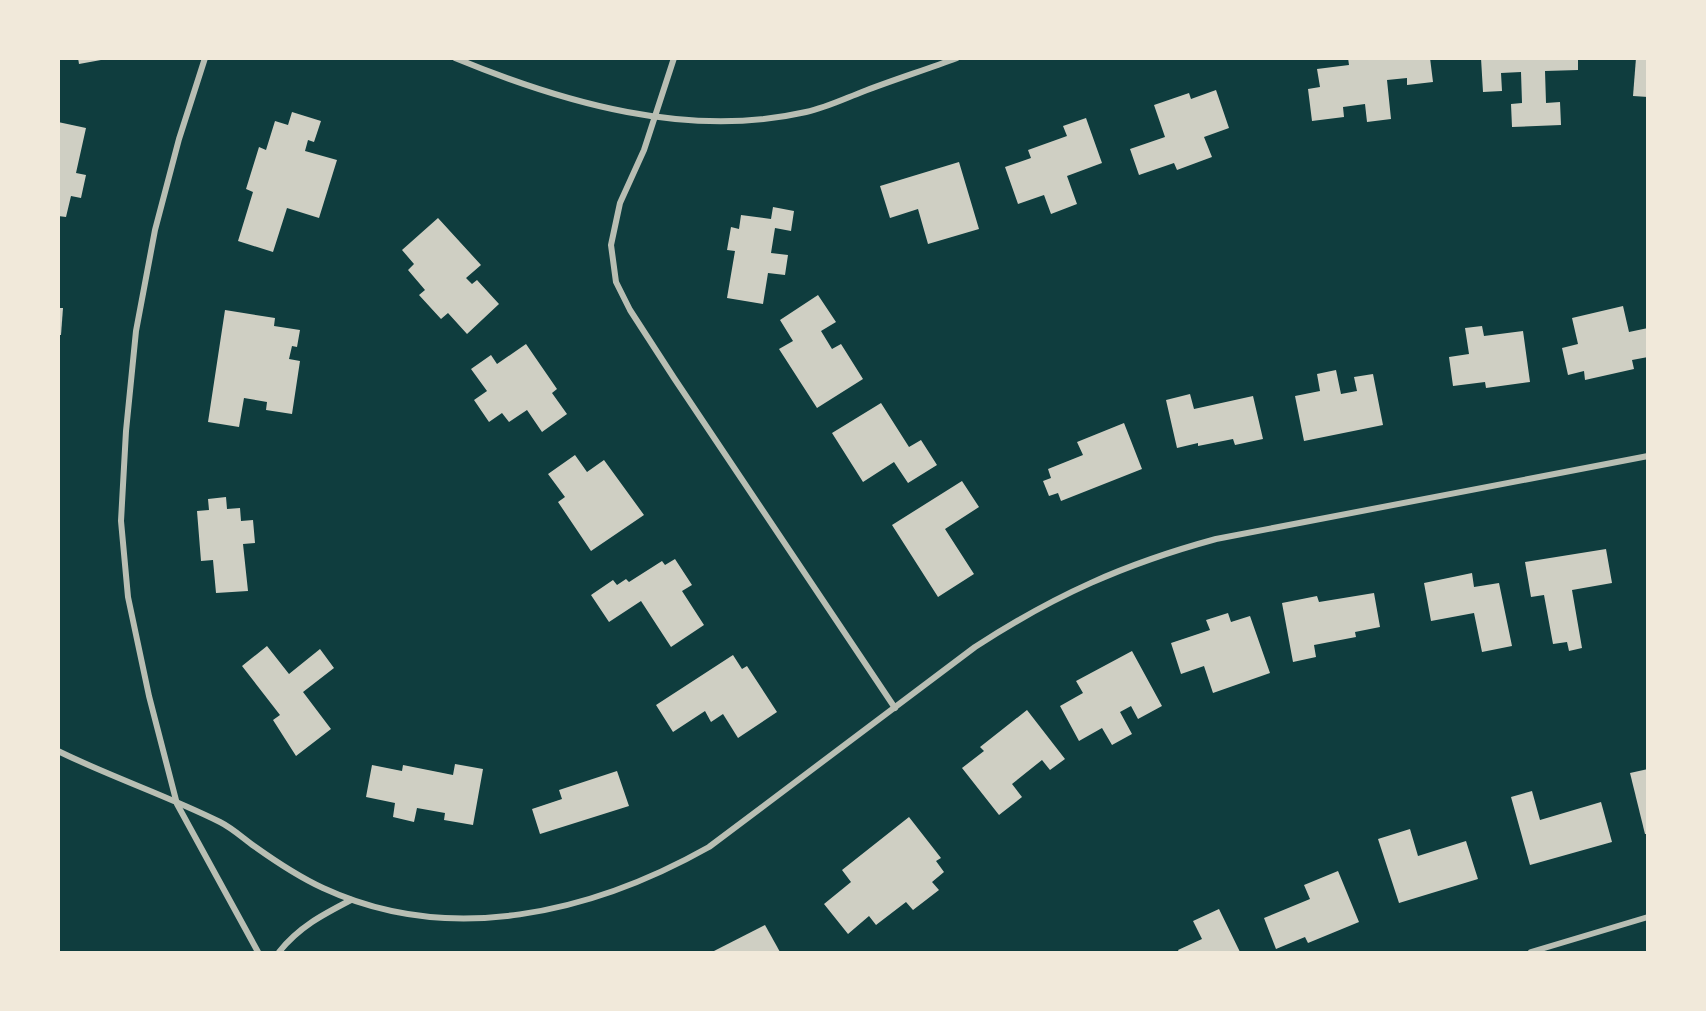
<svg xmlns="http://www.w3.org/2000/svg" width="1706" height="1011" font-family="Inter,sans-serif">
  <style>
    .building { fill: #cfcfc3 }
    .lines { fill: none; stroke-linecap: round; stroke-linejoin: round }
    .minor { stroke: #b8beb3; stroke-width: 6 }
  </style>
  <rect width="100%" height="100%" fill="#0f3d3e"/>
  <g class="building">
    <polygon points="78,58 100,58 101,60 79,64"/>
    <polygon points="1348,58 1430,58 1433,82 1407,85 1407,78 1387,80 1391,119 1367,122 1365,104 1343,107 1344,117 1312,121 1308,89 1320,87 1317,69 1349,65"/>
    <polygon points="1481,58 1578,58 1578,70 1545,71 1546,103 1560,102 1561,125 1512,127 1511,104 1522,103 1521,72 1501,73 1502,91 1483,92"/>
    <polygon points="1636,58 1648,58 1648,97 1633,96"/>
    <polygon points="1216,90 1229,128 1204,137 1212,157 1177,170 1174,163 1139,175 1130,149 1165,137 1154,105 1189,93 1191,99"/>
    <polygon points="292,112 321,121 314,142 308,140 305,151 337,160 319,218 287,208 273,252 238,241 253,192 246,189 259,147 266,150 275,121 288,125"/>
    <polygon points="1086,118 1102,163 1067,176 1077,204 1051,214 1044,195 1018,204 1005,167 1031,158 1028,150 1067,136 1063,126"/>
    <polygon points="58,122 86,128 76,173 86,175 81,198 71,196 66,217 58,216"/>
    <polygon points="959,162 979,229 928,244 918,209 890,218 880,186"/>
    <polygon points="773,207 794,211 791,231 775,228 771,253 788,255 785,275 768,273 763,304 727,298 735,251 727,250 731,227 739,229 741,215 771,219"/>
    <polygon points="438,218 481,265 466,278 472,284 477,280 499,304 467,334 448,313 441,319 419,295 425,290 408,270 414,264 402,250"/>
    <polygon points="818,295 836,322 821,331 832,349 841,344 863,379 817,408 779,349 793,341 780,320"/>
    <polygon points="1623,306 1629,332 1648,328 1648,357 1632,360 1634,369 1585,380 1584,371 1568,375 1562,348 1578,344 1572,318"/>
    <polygon points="58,308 63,308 61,335 58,335"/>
    <polygon points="225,310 275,318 274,326 300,330 297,347 292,346 289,359 300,361 292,414 266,410 267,402 244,398 239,427 208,422"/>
    <polygon points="1482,326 1484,336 1523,331 1530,382 1486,388 1485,382 1453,386 1449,357 1469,354 1465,328"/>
    <polygon points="526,344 557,389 552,393 567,414 542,432 527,410 509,422 502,413 489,422 474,400 487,391 471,369 491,355 497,364"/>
    <polygon points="1336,370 1341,394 1357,391 1354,377 1373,374 1383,425 1304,441 1295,396 1320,391 1317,374"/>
    <polygon points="1190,394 1194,409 1253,396 1263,439 1235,445 1233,439 1198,446 1198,443 1177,448 1166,400"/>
    <polygon points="881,403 909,447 921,440 937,465 908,483 894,462 863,482 832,433"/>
    <polygon points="1124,423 1142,469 1061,501 1058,493 1049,496 1043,481 1051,478 1048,469 1083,455 1077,442"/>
    <polygon points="575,455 587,472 604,460 644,515 591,551 558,502 565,497 548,474"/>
    <polygon points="962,481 979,507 945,529 974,574 938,597 892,525"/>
    <polygon points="226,497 227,509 240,508 241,521 253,520 255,543 243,544 248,591 216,593 213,560 201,561 197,511 209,510 208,499"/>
    <polygon points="1606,549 1612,583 1572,590 1582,648 1569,651 1567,642 1553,644 1544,595 1531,597 1525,562"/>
    <polygon points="675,559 692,585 682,591 704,625 671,647 641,601 609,622 591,595 613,580 617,585 626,579 629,582 662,561 665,565"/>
    <polygon points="1472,573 1474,587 1499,583 1512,646 1482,652 1474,613 1431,621 1424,583"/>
    <polygon points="1374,593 1380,627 1355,632 1356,637 1314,645 1316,657 1293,662 1282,603 1317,596 1319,602"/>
    <polygon points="1228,613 1231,622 1250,616 1270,673 1213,693 1204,666 1181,674 1171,643 1210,630 1206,620"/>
    <polygon points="267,646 289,674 320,649 334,668 303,692 331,729 296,756 273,720 280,715 242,666"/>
    <polygon points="1132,651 1162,706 1138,719 1131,706 1120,712 1132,734 1112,745 1102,728 1079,741 1060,706 1083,693 1076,681"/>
    <polygon points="733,655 742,669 747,666 777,712 738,738 723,714 711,722 705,711 673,732 656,705"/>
    <polygon points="1027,710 1065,759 1050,770 1042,760 1012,784 1022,797 999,815 962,768 984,751 980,747"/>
    <polygon points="455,764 483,769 473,825 444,820 445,813 417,808 414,822 393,817 395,803 366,797 372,765 402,771 403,765 453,775"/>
    <polygon points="1648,769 1648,834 1645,834 1630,773"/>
    <polygon points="617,771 629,806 540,834 532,809 562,799 559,790"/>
    <polygon points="1532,791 1540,820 1601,802 1612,842 1530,865 1511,797"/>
    <polygon points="909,817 941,858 936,861 944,872 932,882 939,890 913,910 906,902 876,925 869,916 848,934 824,904 851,882 842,870"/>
    <polygon points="1410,829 1418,856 1466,841 1478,879 1399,903 1378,839"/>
    <polygon points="1338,871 1359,922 1308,943 1305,937 1276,949 1264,918 1310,899 1304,885"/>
    <polygon points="1219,909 1240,952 1179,952 1178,950 1202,939 1193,921"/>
    <polygon points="765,925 780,952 712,952"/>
  </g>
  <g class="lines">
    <g class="minor">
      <polyline points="205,58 179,139 155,230 136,331 126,431 121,521 128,597 149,696 177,804 258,952"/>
      <path d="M455,58C564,103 688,139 806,112C825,108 844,99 862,92C893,80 925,70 957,58"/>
      <polyline points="674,58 644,150 620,203 611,245 616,282 630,310 674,378 895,708"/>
      <path d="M58,751C111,777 168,796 220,822C232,828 243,838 254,846C275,861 299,877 323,888C450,947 592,913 709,847L975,647C1055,595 1124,564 1216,539L1648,456"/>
      <path d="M279,952C299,927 322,915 351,900"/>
      <polyline points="1531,952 1648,917"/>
    </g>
  </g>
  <rect width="1706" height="1011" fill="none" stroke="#f1e9da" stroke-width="120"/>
</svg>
